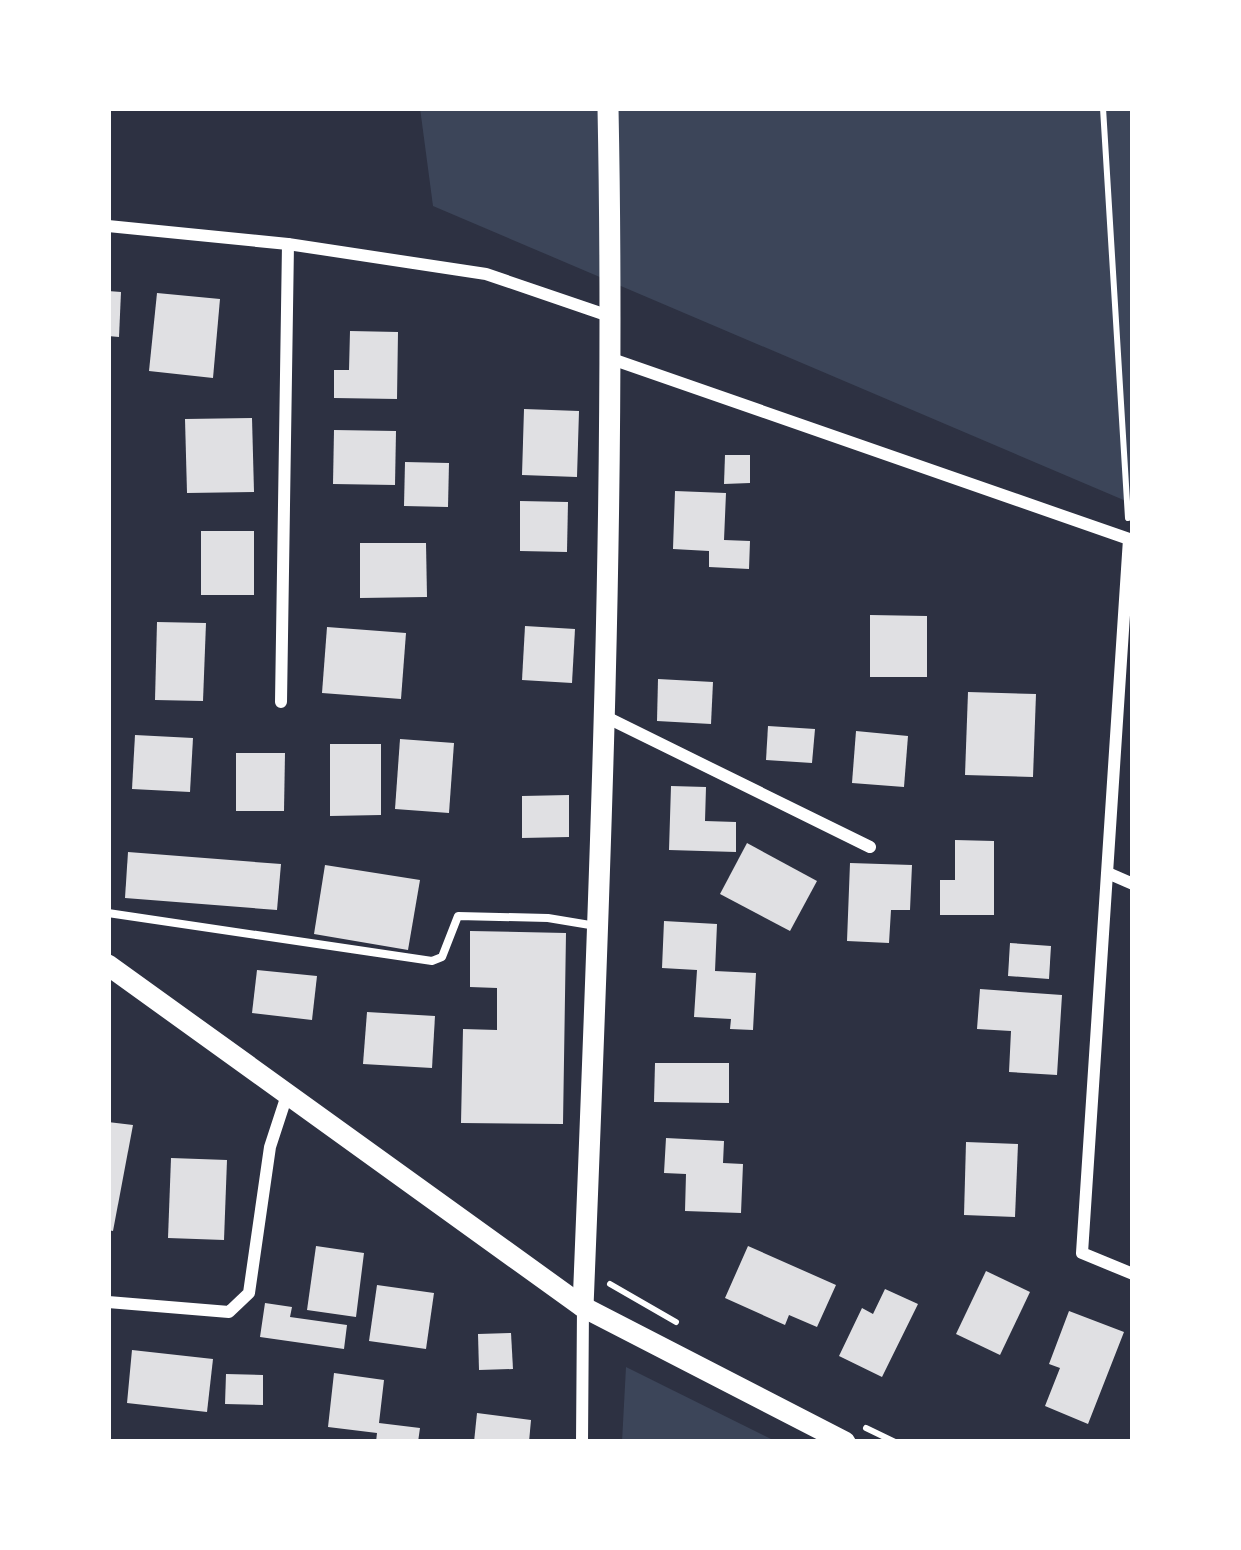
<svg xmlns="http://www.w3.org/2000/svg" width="1241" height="1550" font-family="'Asap Condensed',sans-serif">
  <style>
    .green { fill: #3c4559 }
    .building { fill: #e0e0e3 }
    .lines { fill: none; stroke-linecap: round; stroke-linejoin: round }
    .path { stroke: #fff; stroke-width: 6 }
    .service { stroke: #fff; stroke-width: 8 }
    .minor { stroke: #fff; stroke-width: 12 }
    .tertiary { stroke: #fff; stroke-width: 21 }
  </style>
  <rect width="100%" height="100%" fill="#2d3142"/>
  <g class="green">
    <polygon points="420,108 1133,108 1133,504 433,206"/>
    <polygon points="626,1367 777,1442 622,1442"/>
  </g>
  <g class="building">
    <polygon points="108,291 121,292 119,337 108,336"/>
    <polygon points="157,293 220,299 213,378 149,371"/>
    <polygon points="350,331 398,332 397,399 334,398 334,370 349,370"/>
    <polygon points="524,409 579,411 577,477 522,475"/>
    <polygon points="252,418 254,492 187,493 185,419"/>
    <polygon points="334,430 396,431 395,485 333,484"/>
    <polygon points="725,455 750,455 750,483 724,484"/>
    <polygon points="405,462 449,463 448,507 404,506"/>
    <polygon points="675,491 726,493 724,540 750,541 749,569 709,567 709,551 673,549"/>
    <polygon points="520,501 568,502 567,552 520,551"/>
    <rect x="201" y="531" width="53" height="64"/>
    <polygon points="360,543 426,543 427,597 360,598"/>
    <polygon points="870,615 927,616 927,677 870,677"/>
    <polygon points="157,622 206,623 203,701 155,700"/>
    <polygon points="525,626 575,629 572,683 522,680"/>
    <polygon points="327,627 406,633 401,699 322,693"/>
    <polygon points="658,679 713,682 711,724 657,721"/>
    <polygon points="968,692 1036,694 1033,777 965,775"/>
    <polygon points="768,726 815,729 812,763 766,760"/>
    <polygon points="856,731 908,736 904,787 852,783"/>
    <polygon points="135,735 193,738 190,792 132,789"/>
    <polygon points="400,739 454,743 449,813 395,809"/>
    <polygon points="330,744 381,744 381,815 330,816"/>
    <polygon points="236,753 285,753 284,811 236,811"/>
    <polygon points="671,786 706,787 705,821 736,822 736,852 669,850"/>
    <polygon points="569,795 569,837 522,838 522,796"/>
    <polygon points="955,840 994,841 994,915 940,915 940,880 955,880"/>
    <polygon points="747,843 817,881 790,931 720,894"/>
    <polygon points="128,852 281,864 277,910 125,898"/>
    <polygon points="850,863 912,865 910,910 891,910 889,943 847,941"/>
    <polygon points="325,865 420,880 408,950 314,934"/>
    <polygon points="664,921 717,924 715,971 756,973 753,1030 730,1029 731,1019 694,1017 697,970 662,968"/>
    <polygon points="470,931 566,933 563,1124 461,1123 463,1029 497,1030 497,988 470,987"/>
    <polygon points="1010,943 1051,946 1049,979 1008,976"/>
    <polygon points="257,970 317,976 312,1020 252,1013"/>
    <polygon points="980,989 1062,995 1057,1075 1009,1072 1011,1031 977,1029"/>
    <polygon points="367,1012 435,1016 432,1068 363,1064"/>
    <polygon points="655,1063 729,1063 729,1103 654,1102"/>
    <polygon points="108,1122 133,1125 113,1231 108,1230"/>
    <polygon points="666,1138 724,1141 723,1163 743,1164 741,1213 685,1211 686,1174 664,1173"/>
    <polygon points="966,1142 1018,1144 1015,1217 964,1215"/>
    <polygon points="171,1158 227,1160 224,1240 168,1238"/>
    <polygon points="316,1246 364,1253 356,1317 307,1310"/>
    <polygon points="748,1246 836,1285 817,1327 789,1315 785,1325 725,1298"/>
    <polygon points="986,1271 1030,1292 1000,1355 956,1334"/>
    <polygon points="377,1285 434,1293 426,1349 369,1341"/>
    <polygon points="885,1289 918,1304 882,1377 839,1356 862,1308 873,1314"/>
    <polygon points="265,1303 292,1307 290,1317 347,1325 344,1349 260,1337"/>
    <polygon points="1069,1311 1124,1332 1088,1424 1045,1406 1060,1368 1049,1364"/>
    <polygon points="511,1333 513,1369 479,1370 478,1334"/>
    <polygon points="132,1350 213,1359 207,1412 127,1403"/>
    <polygon points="334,1373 384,1380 379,1423 420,1428 418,1442 376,1442 377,1433 328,1427"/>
    <polygon points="226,1374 263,1375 263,1405 225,1404"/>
    <polygon points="477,1413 531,1420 529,1442 474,1442"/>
  </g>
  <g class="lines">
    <g class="path">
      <polyline points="1103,108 1128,518"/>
      <polyline points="610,1284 676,1322"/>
      <polyline points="866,1428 895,1442"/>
    </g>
    <polyline class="service" points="108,913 432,961 442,957 458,916 548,918 596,926"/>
    <g class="minor">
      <polyline points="108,226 288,244 486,274 612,317"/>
      <polyline points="609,358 1129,539 1082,1253 1133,1274"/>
      <polyline points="281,702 288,244"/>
      <polyline points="606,717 870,847"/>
      <polyline points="1110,874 1133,884"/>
      <polyline points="108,1302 229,1312 249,1293 270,1147 286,1098"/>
      <polyline points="582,1442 583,1307"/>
    </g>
    <g class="tertiary">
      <polyline points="108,965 583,1307 845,1442"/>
      <path d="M583,1307C599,907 616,508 608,108"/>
    </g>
  </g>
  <rect width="1241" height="1550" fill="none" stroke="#ffffff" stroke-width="222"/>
</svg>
